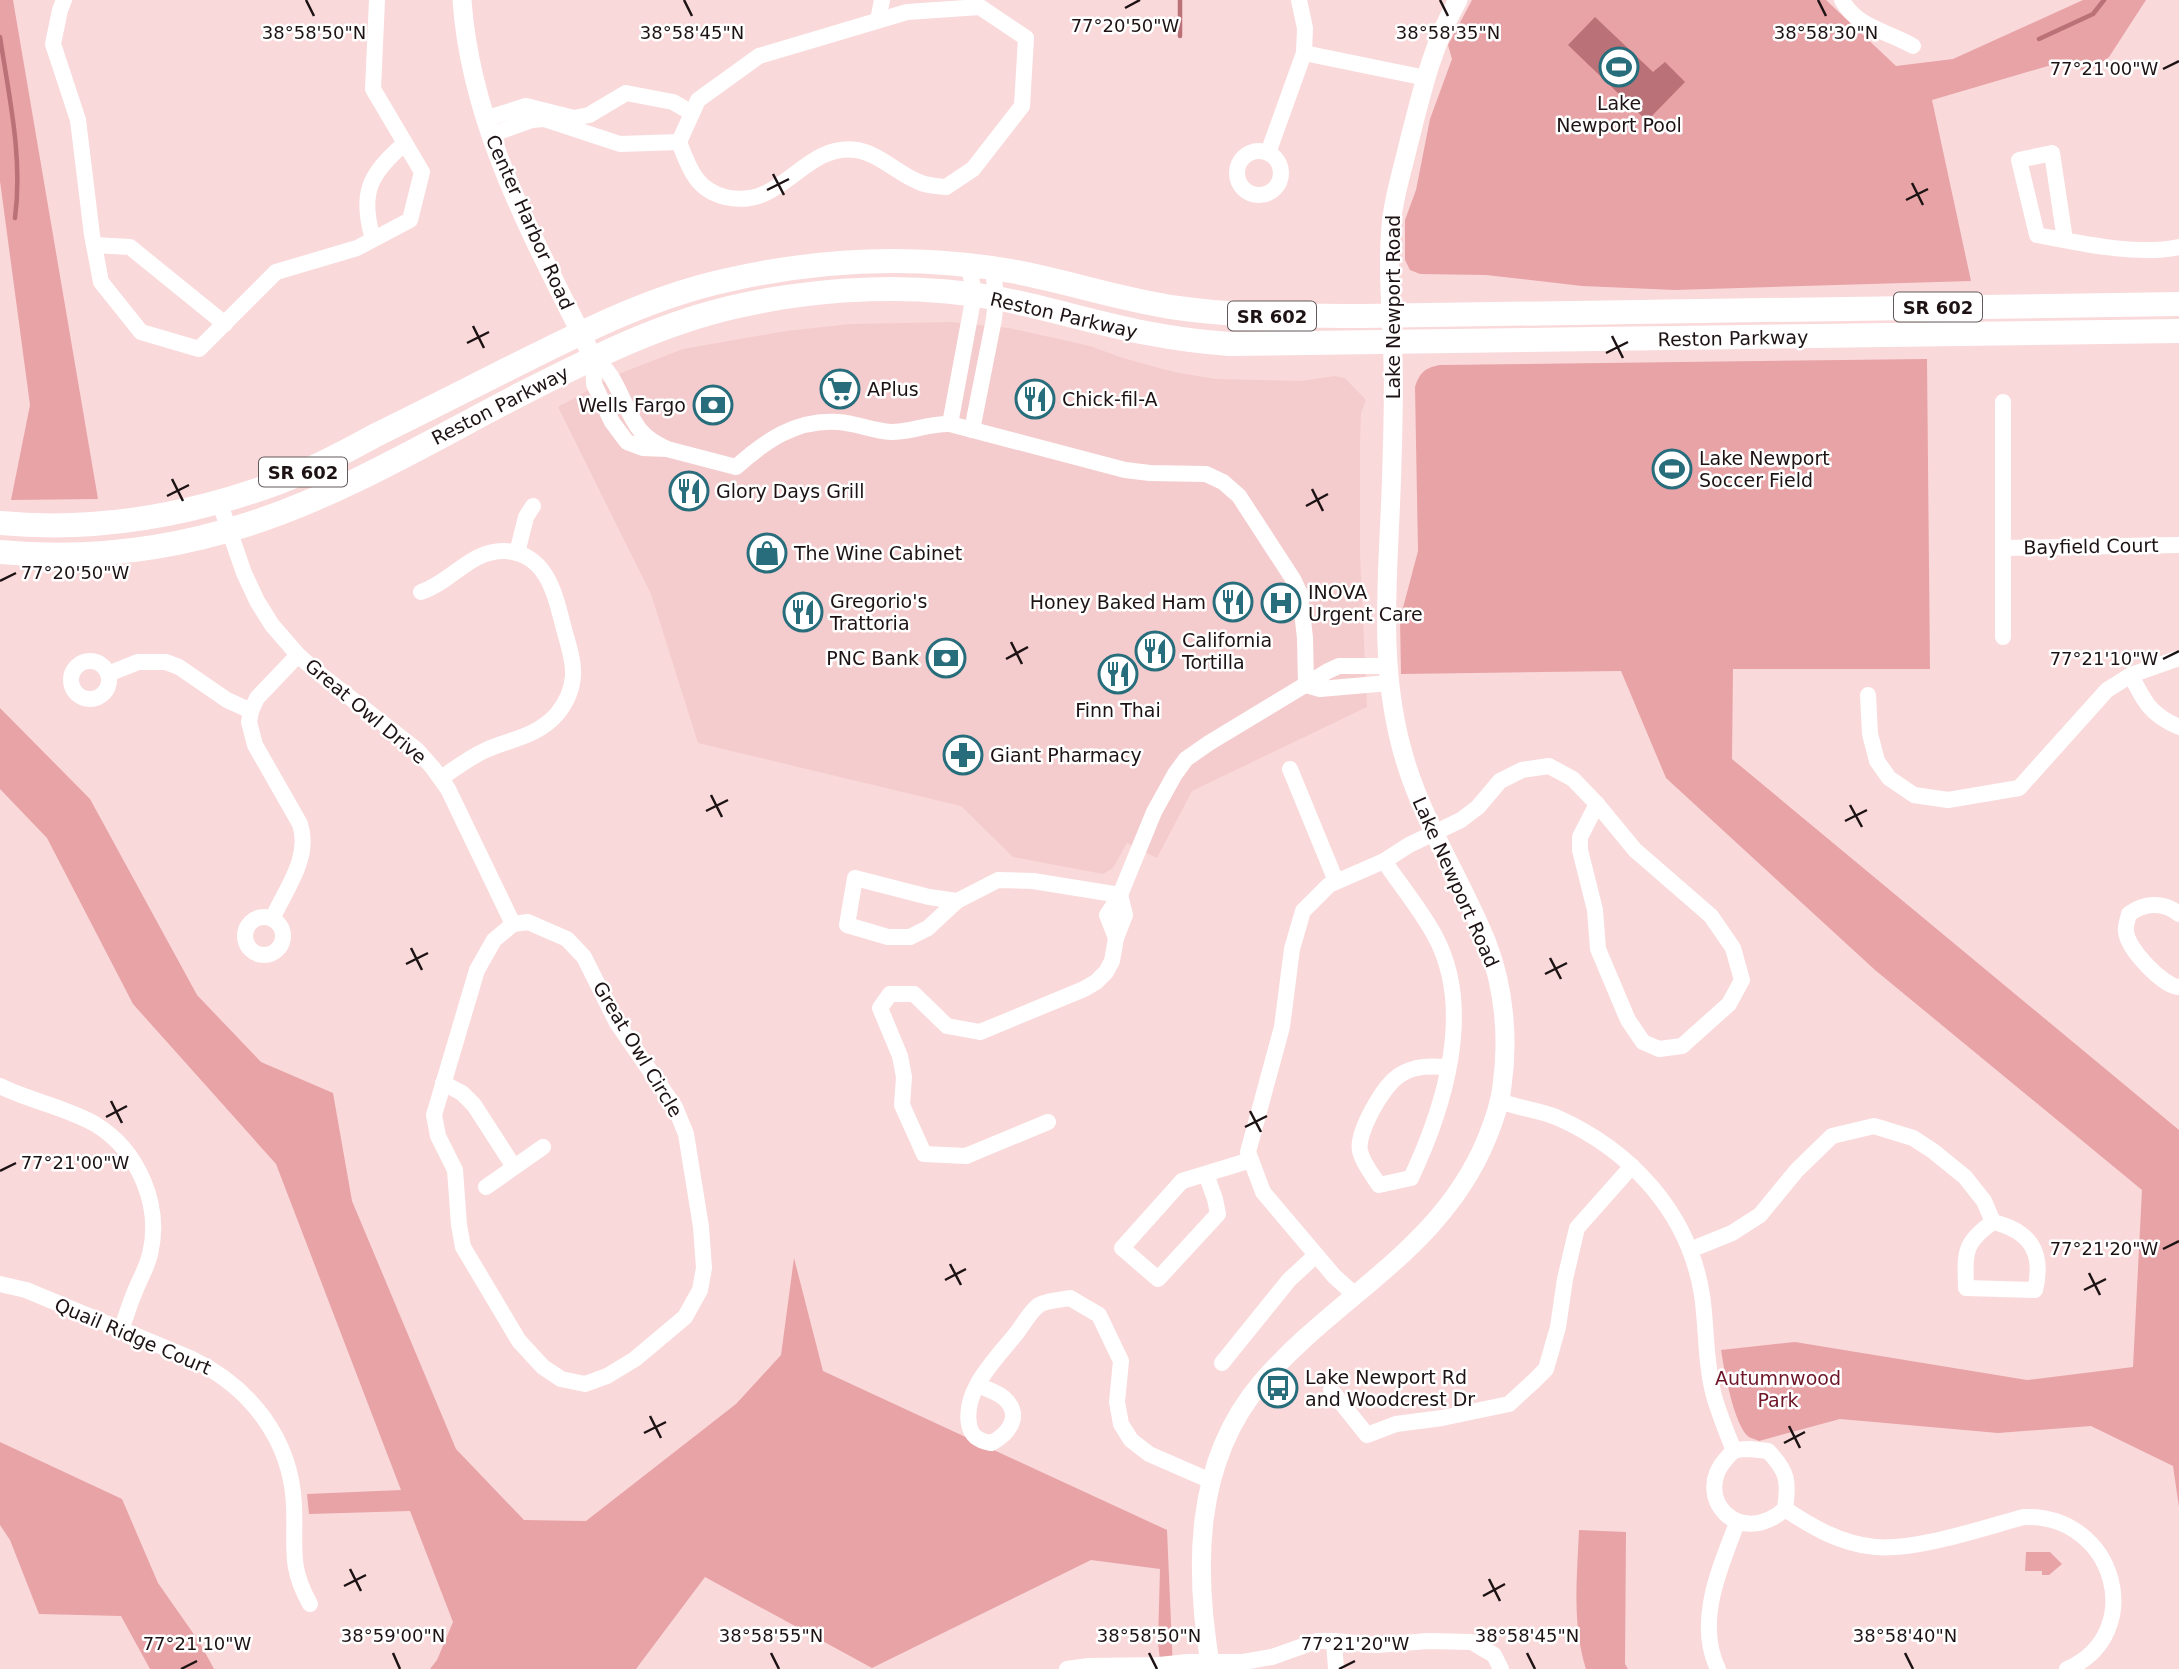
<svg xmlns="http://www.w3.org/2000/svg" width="2179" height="1669" font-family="'DejaVu Sans',sans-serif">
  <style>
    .built { fill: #f5cccd }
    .green { fill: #e8a3a7 }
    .water { fill: #ba7177 }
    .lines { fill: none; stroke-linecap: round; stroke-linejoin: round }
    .stream { stroke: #ba7177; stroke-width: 4.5 }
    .minor { stroke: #fff; stroke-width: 16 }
    .tertiary { stroke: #fff; stroke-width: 19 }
    .primary { stroke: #fff; stroke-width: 24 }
    .ticks { fill: none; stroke: #1e1314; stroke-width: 2.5 }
    .labels { text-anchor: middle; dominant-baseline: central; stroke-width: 5; stroke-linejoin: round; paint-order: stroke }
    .shield { fill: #fff; stroke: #625a5a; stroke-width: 2 }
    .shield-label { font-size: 18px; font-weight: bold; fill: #1e1314 }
    .poi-label { font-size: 19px; fill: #1e1314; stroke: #fff; text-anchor: start }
    .street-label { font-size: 19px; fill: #1e1314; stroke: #fff }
    .park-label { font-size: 19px; fill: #6f1628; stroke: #fff }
    .ticks-label { font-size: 18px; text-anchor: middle; fill: #1e1314; stroke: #fff; stroke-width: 5; stroke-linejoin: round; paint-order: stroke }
  </style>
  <rect width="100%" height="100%" fill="#fad9da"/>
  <polygon class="built" points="951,322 1009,328 1090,346 1123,358 1174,372 1216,379 1300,381 1335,376 1345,378 1366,400 1361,413 1360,441 1360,554 1367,707 1192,791 1157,858 1127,843 1113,868 1103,874 1013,857 961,806 698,743 651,594 558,407 616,375 683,349 786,331 850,324"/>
  <g class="green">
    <polygon points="0,0 13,0 98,499 11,500 30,405 0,181"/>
    <polygon points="1472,0 1826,0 1896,66 1953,59 2083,0 2146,0 2109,57 2089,72 2058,63 1932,100 1971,281 1675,290 1582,286 1486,275 1420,274 1410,270 1405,260 1405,220 1416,190 1430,119 1452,59 1448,45"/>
    <path d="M1927,359L1930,669H1733L1732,759L2179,1130V1507L2173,1466L2091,1426L1998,1433L1840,1419L1759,1441C1757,1440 1751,1438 1749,1437C1734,1426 1724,1369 1721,1350L1795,1342L2027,1380L2133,1367L2142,1190L1875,970L1666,778L1621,671L1401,674L1400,619L1418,551L1415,387C1420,372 1425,368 1440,365Z"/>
    <polygon points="0,708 90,799 197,995 261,1062 333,1093 352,1201 456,1449 524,1520 586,1521 736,1404 781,1355 794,1258 823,1371 1167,1530 1173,1669 1161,1669 1158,1643 1160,1569 1091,1560 872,1668 705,1577 636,1669 430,1669 437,1660 453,1622 410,1511 309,1514 307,1494 401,1490 276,1164 133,1004 47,838 0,789"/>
    <polygon points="0,1442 122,1499 158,1583 200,1643 214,1669 150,1669 121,1616 39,1614 10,1540 0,1525"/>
    <path d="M1579,1530L1626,1532L1625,1664L1628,1669H1586C1572,1624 1577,1577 1579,1530Z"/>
    <polygon points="2026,1552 2050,1552 2062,1564 2049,1575 2042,1575 2042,1571 2025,1571"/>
  </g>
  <polygon class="water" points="1595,17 1653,72 1665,62 1685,82 1647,121 1568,45"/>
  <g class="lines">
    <g class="stream">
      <polyline points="1180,36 1180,0"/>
      <path d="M0,37C9,97 23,157 15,218"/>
      <polyline points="2039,39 2093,14 2104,0"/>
    </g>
    <g class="minor">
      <polyline points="64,0 60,10 53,44 78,120 92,235 101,282 141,332 199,349 276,272 357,248 410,220 422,172 373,89 377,0"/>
      <path d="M1842,0C1857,28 1888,31 1913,46"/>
      <path d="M980,7L1026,38L1022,106L973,169L946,187C938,186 927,186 919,182C898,174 880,154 857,150C803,142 783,211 725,197C696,190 689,168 679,142L698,100L759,56L907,12Z"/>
      <polyline points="878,20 882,0"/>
      <polyline points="1304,53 1426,78"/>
      <polyline points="485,119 526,106 574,118 589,115 626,93 673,102 692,113"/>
      <polyline points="490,135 532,120 544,119 620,144 679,142"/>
      <circle cx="1259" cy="173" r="22"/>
      <polyline points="1268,153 1304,53 1305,28 1299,0"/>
      <path d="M373,239C359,192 370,174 405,143"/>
      <path d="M2065,240L2052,153L2019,160L2037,235C2080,243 2136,256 2179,247"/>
      <polyline points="94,245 130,247 225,324"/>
      <polyline points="950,424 974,295 969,265"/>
      <polyline points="972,430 994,319 996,298 993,268"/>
      <path d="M667,449C657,444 647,439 640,430C622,408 618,373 593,358L594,384L612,422L627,442L643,448L667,449L736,467C765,441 796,419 838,422C856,423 873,431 891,432C912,432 930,423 950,424L1125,470L1150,473L1206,474L1223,482L1239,496L1293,579L1300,594L1305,638L1306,685"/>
      <polyline points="219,501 244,573 257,601 272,625 298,655 316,671 417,750 433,768 448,789 513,924"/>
      <polyline points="2003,548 2179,545"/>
      <polyline points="517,553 526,517 533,506"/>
      <path d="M421,592C452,582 470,550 505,551C548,554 555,595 564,629C568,644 574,660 573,676C572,690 566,703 557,714C538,736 511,739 486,750C470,757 456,768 441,778"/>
      <polyline points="2003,637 2003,402"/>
      <circle cx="90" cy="680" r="19"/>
      <polyline points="108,674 138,662 166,662 179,667 227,700 251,711"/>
      <path d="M2131,675C2144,702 2151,715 2179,727"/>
      <polyline points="1306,685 1320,689 1389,683"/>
      <polyline points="1868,695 1870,734 1877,761 1889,778 1914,795 1948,800 2019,788 2107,690 2131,675 2179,658"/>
      <polyline points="1290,769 1336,881"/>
      <polygon points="1597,804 1635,850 1711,916 1733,948 1742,980 1729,1004 1682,1046 1659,1049 1643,1042 1628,1020 1598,949 1595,910 1580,850 1580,837"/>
      <path d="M1384,861C1401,886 1421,910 1435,936C1475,1010 1444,1108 1411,1178L1379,1185C1372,1174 1363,1164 1360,1151C1356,1133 1384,1084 1400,1075C1415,1065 1431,1066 1448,1067"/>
      <polyline points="957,901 929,897 855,878 847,925 888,937 910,937 928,928 957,901 998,880 1033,881 1120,895"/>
      <path d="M2179,914C2163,901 2144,903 2129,914C2128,919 2125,926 2126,931C2127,949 2163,986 2179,987"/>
      <circle cx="264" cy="936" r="19"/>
      <path d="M272,919C286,889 311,857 300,824L255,745L249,722L251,711L257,698L298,655"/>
      <polygon points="528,922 567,939 584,957 617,1023 675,1107 686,1134 701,1227 704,1268 700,1290 685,1317 635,1359 607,1376 585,1384 561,1379 543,1367 519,1341 463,1247 459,1225 455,1170 438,1136 434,1115 477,970 494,940 513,924"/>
      <polyline points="1116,938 1107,915 1120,895 1154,812 1175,774 1186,759 1209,743 1328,671 1339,666 1387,666"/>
      <polyline points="443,1083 462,1093 474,1105 514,1167"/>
      <path d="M0,1086C30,1101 65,1107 95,1124C138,1150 162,1205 150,1254C147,1268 139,1280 134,1294C129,1305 126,1318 121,1329"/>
      <path d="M1500,1101C1518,1108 1538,1110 1556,1117C1631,1150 1689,1213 1702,1295C1707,1328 1705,1363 1714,1396C1719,1414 1727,1433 1734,1451"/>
      <polyline points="1048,1122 966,1156 924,1154 902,1105 904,1077 900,1056 880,1008 890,994 914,994 947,1026 980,1032 1084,989 1096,982 1106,972 1112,961 1116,938 1125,915 1120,895"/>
      <polyline points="1206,1174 1215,1199 1218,1214 1158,1279 1122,1248 1182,1181 1251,1160"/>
      <polyline points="486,1187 543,1147"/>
      <path d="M1993,1222C2031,1231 2044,1253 2035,1290L1966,1288C1965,1253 1963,1243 1993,1222Z"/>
      <polyline points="1690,1250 1732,1233 1760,1215 1797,1170 1832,1136 1874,1126 1913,1138 1933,1151 1965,1177 1984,1201 1993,1222"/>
      <path d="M0,1284L26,1290L192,1359C250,1387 291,1439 294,1505C296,1547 288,1565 310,1604"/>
      <polyline points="1355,1295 1334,1276 1263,1192 1248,1152 1282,1027 1292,949 1303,911 1329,885 1384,861 1409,845 1461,820 1478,807 1500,781 1522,770 1549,766 1573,779 1597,804"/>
      <polyline points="1222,1363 1289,1280 1316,1255"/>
      <path d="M978,1385C986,1389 997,1392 1004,1398C1023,1415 1009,1434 991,1443C978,1441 971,1436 969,1424C963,1390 996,1359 1015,1335C1022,1327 1030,1311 1039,1305C1046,1300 1062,1300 1070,1298L1099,1315L1121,1361L1117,1402L1121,1424L1131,1440L1149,1454L1211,1481"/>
      <polyline points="1331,1390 1367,1435 1396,1424 1442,1418 1509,1404 1534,1381 1546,1369 1558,1327 1565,1279 1577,1228 1632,1166"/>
      <path d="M1750,1449L1768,1451C1788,1472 1789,1481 1785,1509C1738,1550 1692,1496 1726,1459C1729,1456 1730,1453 1734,1451C1738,1449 1746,1449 1750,1449Z"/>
      <path d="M1785,1509C1812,1527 1841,1544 1875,1547C1916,1551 1982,1528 2024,1517C2116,1514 2148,1634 2067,1669"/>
      <polyline points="1334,1641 1336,1669"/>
      <polyline points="1067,1669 1089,1666 1159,1665 1188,1662 1243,1662 1272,1657 1317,1641 1334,1641 1377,1645 1428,1641 1472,1642 1494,1655 1501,1669"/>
      <path d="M1718,1669C1695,1622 1720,1568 1737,1523"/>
    </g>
    <g class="tertiary">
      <path d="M462,0C471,130 537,244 593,358"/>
      <path d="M1211,1669C1194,1571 1193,1463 1261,1383C1336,1295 1441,1251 1487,1138C1494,1121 1500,1105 1502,1086C1509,1039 1504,987 1487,943C1462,881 1424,824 1405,760C1375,662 1390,563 1392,462C1393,429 1394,395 1393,362C1392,317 1387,271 1391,226C1393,199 1402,172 1408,146C1421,95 1432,45 1458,0"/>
    </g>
    <g class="primary">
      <path d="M0,523C95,532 191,515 280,482C313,469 345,452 376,435C423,412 470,388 516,365C584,331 653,296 728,280C820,259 917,255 1011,271C1067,281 1121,300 1178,308C1240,317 1301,315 1363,316L2179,304"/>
      <path d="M0,552C83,560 169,550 249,524C345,493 434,439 523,393C592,358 661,323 738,306C823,287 916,283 1001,299C1052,309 1102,325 1152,334C1178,339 1203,342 1229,344L2179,331"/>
    </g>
  </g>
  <path class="ticks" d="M306,0L314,16M684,0L692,16M1440,0L1448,16M1818,0L1826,16M1125,8L1140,0M2163,69L2179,61M773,174L784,195M1912,183L1923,205M767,190L789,179M1906,200L1928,189M473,326L484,348M1612,336L1623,358M467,343L489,332M1606,353L1628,342M172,479L183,501M1312,489L1323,511M167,496L189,485M1306,506L1328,494M0,581L16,573M1011,642L1022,664M1006,659L1028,647M2163,659L2179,651M711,795L722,817M1850,805L1862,827M706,811L728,800M1845,821L1867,810M411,948L422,970M1550,958L1561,979M406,964L428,953M1545,974L1567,963M111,1101L122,1123M1250,1111L1261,1132M106,1117L127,1106M1245,1127L1267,1116M0,1171L16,1163M2163,1249L2179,1241M950,1264L961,1285M2089,1273L2100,1295M945,1280L966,1269M2084,1290L2106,1279M650,1416L661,1438M1789,1426L1800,1448M644,1433L666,1422M1784,1443L1805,1432M350,1569L361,1591M1489,1579L1500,1601M344,1586L366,1575M1483,1596L1505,1584M393,1653L400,1669M771,1653L779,1669M1149,1653L1157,1669M1527,1653L1535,1669M1905,1653L1913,1669M181,1669L197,1661M1339,1669L1355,1661"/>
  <defs>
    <symbol id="stadium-ring" viewBox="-11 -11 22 22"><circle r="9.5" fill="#fff" stroke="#276d7b" stroke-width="1.5"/><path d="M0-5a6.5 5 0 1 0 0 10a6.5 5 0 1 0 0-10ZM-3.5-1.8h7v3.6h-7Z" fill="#276d7b"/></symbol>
    <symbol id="supermarket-ring" viewBox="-11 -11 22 22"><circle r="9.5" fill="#fff" stroke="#276d7b" stroke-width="1.5"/><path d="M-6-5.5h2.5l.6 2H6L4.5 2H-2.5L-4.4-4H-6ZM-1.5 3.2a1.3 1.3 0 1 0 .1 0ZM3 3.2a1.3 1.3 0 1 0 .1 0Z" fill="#276d7b"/></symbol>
    <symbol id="restaurant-ring" viewBox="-11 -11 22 22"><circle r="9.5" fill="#fff" stroke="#276d7b" stroke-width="1.5"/><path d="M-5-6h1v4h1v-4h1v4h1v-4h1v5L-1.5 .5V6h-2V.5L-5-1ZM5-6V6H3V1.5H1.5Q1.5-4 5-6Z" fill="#276d7b"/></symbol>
    <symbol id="bank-ring" viewBox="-11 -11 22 22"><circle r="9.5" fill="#fff" stroke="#276d7b" stroke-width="1.5"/><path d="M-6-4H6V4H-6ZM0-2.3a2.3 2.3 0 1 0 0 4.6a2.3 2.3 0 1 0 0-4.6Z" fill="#276d7b"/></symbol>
    <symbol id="shop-ring" viewBox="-11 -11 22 22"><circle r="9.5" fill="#fff" stroke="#276d7b" stroke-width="1.5"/><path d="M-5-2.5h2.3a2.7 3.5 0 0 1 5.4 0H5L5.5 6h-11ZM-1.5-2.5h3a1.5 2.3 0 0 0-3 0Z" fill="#276d7b"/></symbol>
    <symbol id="hospital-ring" viewBox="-11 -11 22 22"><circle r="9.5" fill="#fff" stroke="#276d7b" stroke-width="1.5"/><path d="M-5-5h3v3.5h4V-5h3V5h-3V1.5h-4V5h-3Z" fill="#276d7b"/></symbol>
    <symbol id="pharmacy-ring" viewBox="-11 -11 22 22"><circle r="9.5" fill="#fff" stroke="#276d7b" stroke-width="1.5"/><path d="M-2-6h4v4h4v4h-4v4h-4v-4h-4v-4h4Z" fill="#276d7b"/></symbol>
    <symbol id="bus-ring" viewBox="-11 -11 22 22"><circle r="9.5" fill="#fff" stroke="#276d7b" stroke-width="1.5"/><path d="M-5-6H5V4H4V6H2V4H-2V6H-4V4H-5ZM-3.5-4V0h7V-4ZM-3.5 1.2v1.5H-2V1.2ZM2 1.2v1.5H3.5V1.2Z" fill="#276d7b"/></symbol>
  </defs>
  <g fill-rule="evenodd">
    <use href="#stadium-ring" x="1597" y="45" width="44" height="44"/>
    <use href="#supermarket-ring" x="818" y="367" width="44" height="44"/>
    <use href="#restaurant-ring" x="1013" y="377" width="44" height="44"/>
    <use href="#bank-ring" x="691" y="383" width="44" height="44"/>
    <use href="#stadium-ring" x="1650" y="447" width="44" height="44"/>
    <use href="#restaurant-ring" x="667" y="469" width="44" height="44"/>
    <use href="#shop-ring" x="745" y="531" width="44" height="44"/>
    <use href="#restaurant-ring" x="1211" y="580" width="44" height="44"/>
    <use href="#hospital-ring" x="1259" y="581" width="44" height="44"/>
    <use href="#restaurant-ring" x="781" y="590" width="44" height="44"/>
    <use href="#restaurant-ring" x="1133" y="629" width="44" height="44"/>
    <use href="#bank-ring" x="924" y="636" width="44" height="44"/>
    <use href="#restaurant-ring" x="1096" y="652" width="44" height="44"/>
    <use href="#pharmacy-ring" x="941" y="733" width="44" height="44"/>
    <use href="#bus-ring" x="1256" y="1366" width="44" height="44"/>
  </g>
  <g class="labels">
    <g class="shield">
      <rect x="1894" y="292.5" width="88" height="29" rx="5"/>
      <rect x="1228" y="301.5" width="88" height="29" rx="5"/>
      <rect x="259" y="457.5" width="88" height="29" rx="5"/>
    </g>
    <g class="shield-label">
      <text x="1938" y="307">SR 602</text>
      <text x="1272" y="316">SR 602</text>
      <text x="303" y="472">SR 602</text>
    </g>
    <g class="poi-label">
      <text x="1619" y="103" text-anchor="middle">Lake<tspan x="1619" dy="22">Newport Pool</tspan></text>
      <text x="867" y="389">APlus</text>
      <text x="1062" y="399">Chick-fil-A</text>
      <text x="686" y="405" text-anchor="end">Wells Fargo</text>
      <text x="1699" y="458">Lake Newport<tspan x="1699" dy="22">Soccer Field</tspan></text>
      <text x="716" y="491">Glory Days Grill</text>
      <text x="794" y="553">The Wine Cabinet</text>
      <text x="1308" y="592">INOVA<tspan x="1308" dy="22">Urgent Care</tspan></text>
      <text x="830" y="601">Gregorio's<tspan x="830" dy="22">Trattoria</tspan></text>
      <text x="1206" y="602" text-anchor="end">Honey Baked Ham</text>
      <text x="1182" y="640">California<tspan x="1182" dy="22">Tortilla</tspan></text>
      <text x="919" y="658" text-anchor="end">PNC Bank</text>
      <text x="1118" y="710" text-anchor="middle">Finn Thai</text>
      <text x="990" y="755">Giant Pharmacy</text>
      <text x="1305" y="1377">Lake Newport Rd<tspan x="1305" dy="22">and Woodcrest Dr</tspan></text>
    </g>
    <g class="street-label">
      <text transform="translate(530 222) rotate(66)">Center Harbor Road</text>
      <text transform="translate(1393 307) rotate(-90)">Lake Newport Road</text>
      <text transform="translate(1064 315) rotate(13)">Reston Parkway</text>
      <text transform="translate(1733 338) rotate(-1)">Reston Parkway</text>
      <text transform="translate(500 405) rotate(-27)">Reston Parkway</text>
      <text transform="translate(2091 546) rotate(-1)">Bayfield Court</text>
      <text transform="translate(366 711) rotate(40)">Great Owl Drive</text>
      <text transform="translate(1456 882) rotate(66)">Lake Newport Road</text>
      <text transform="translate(638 1049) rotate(59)">Great Owl Circle</text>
      <text transform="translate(133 1336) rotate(23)">Quail Ridge Court</text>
    </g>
    <g class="park-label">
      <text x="1778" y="1378">Autumnwood<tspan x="1778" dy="22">Park</tspan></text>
    </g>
  </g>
  <g class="ticks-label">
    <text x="1125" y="32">77°20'50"W</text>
    <text x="314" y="39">38°58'50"N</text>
    <text x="692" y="39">38°58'45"N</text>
    <text x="1448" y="39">38°58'35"N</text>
    <text x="1826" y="39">38°58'30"N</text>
    <text x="2104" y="75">77°21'00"W</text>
    <text x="75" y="579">77°20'50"W</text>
    <text x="2104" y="665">77°21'10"W</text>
    <text x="75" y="1169">77°21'00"W</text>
    <text x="2104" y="1255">77°21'20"W</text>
    <text x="393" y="1642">38°59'00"N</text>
    <text x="771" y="1642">38°58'55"N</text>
    <text x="1149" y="1642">38°58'50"N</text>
    <text x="1527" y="1642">38°58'45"N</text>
    <text x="1905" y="1642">38°58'40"N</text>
    <text x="197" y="1650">77°21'10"W</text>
    <text x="1355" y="1650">77°21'20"W</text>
  </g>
</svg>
